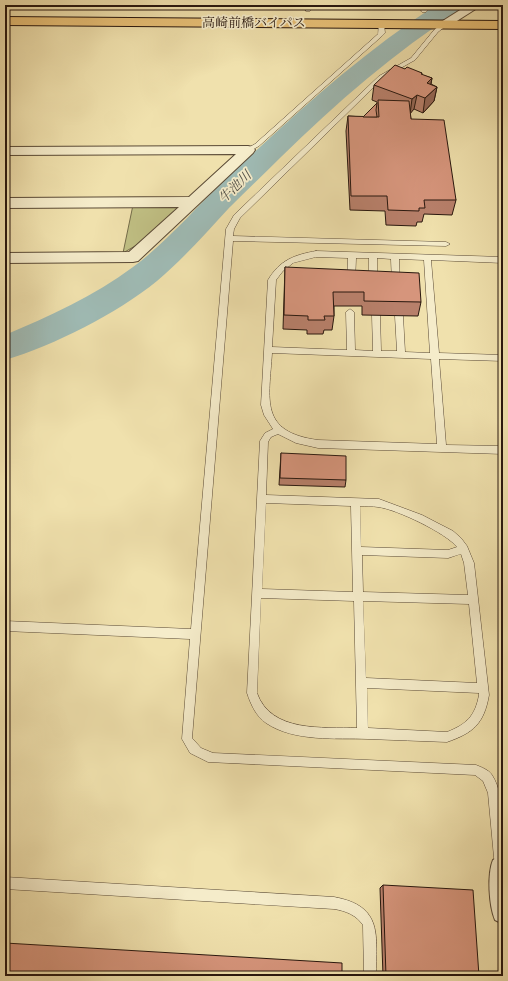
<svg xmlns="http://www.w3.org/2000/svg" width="508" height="981" font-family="'IM FELL DW Pica','Noto Serif JP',serif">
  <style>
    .green { fill: #c1c185; stroke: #746c4a }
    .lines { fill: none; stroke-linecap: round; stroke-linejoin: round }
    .river { fill: #9fbbb5; fill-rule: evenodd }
    .lane-casing { stroke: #5a4a36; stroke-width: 1 }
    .street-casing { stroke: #5a4a36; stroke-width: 2 }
    .highway-casing { stroke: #28170e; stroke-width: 2 }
    .lane { fill: #f5ecca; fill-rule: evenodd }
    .street { fill: #f5ecca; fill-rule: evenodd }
    .highway { fill: #e8c076; fill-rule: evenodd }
    .wall { fill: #b8806b; stroke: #28170e }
    .shaded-wall { fill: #966857; stroke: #28170e }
    .building { fill: #d6957c; stroke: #28170e }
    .labels { text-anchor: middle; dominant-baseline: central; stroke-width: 3.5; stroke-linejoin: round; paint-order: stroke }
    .far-street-label { font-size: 13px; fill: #28170e; stroke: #f5ecca }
    .far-water-label { font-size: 13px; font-style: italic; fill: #525048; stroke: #f5ecca }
  </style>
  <rect width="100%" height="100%" fill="#f0e1ad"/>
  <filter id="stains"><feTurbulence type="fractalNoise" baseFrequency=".005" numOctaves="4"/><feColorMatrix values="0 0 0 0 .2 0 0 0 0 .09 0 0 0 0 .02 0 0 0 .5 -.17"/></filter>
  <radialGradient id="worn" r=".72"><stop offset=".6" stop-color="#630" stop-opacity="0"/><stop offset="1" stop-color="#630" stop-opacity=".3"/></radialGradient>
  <polygon class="green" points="180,204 182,207 147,239 123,253 133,205"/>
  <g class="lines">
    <path class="river" d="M436,5H464L460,10C395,52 336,103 281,157C264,174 246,191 229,208C206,233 183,259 157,281C116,314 55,345 5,360V335C50,316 94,296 133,267C167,242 194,209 225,180C291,117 359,55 436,5Z"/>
    <defs>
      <g id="lane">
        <polygon points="304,5 310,5 310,11 306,11"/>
        <polygon points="427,5 433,5 426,12 422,12 421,11"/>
        <polygon points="379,23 384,24 385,33 382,36 259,146 250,151 246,151 246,149 255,144 378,34"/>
        <path d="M443,23L448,24L438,32L415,60L383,78L240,218L234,229L233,236L446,242L450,244L446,246L233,241L192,738L201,748L213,753L476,765C481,767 489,770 492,775C507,798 503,845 503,873L501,874L497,872L495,868L488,793L483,781L475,775L208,762L190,753L182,739L190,639L5,631V621L191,629L226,229L234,215L379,76L411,58L434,30Z"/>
        <path d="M316,251L503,257V263L431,260L439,353L503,355V361L439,359L446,445L503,446V454L318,448L296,443L278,434L271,437L268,442L266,495L379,499L422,515L453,531L461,538L467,546L474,563L489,695C484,724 473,733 447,742C421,741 394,740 368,739C336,738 294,742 266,723C256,716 251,705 247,693L260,441L265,433L273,429L264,415L261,405L268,280C280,260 294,255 316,251ZM316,257L348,258L347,282L351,285L355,282L356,258H369V282L373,285L377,282V258L391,259L392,283L396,286L400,283L399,259L424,260L430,353L405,352L403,316L399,313L395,316L397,351H381L380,315L376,312L372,315L373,351L355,350L354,312L350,309L346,312L347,350L272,347L276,280L283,271L293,263ZM272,353L431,359L437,444L318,440C259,432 269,400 272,353ZM266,503L351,506L353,592L262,589ZM360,506C366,506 372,506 378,507C396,509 446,533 457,547L448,550L361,547ZM461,554L464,563L468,595L363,592L362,555L448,558ZM261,598L354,601L357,728C323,727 271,733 257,693ZM363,601L469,604L477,683L366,678ZM367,688L479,693V695C475,716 467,724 447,732L368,728Z"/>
        <path d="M5,877L334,897C384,906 376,936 376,976H364L363,925C356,915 346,911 334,909L5,889Z"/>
      </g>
      <g id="street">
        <polygon points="468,5 482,5 449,26 441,26 439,24 441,22"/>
        <polygon points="248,146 253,147 255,150 253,153 138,261 133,262 5,263 5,253 129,252 179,207 5,208 5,198 189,197 236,154 5,155 5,147"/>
        <path d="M501,856H503V924L495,920C489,906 487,874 493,860Z"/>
      </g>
      <polygon id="highway" points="5,17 503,21 503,29 5,25"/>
    </defs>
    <use href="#lane" class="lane-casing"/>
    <use href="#street" class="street-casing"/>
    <use href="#highway" class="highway-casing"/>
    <use href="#lane" class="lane"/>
    <use href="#street" class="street"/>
    <use href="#highway" class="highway"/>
  </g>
  <g class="wall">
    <polygon points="405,69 422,73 422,75 432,78 431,84 437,87 434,101 423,113 414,109 410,113 411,119 456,200 452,215 424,214 422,222 417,222 416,226 386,225 385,211 350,210 346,131 348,116 363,117 377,103 377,102 372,100 374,85"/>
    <polygon points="285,267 421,302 418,316 362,315 362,306 334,306 334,316 332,330 324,330 323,334 307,334 307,330 283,329"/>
    <polygon points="281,453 346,480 345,487 279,485"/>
    <polygon points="383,885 479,976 383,976 380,888"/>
  </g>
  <g class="shaded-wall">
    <polygon points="432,78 429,93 427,83"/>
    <polygon points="437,87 434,101 423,113 425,98"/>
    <polygon points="417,95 414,109 410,114 412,99"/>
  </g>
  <g class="building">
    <polygon points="395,65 405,69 407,67 422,73 421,74 432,78 427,83 437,87 425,98 417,95 412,99 374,85"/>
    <polygon points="378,100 409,101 411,119 444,120 456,200 424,200 425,208 419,208 419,211 388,210 387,196 351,196 348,116 379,117"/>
    <polygon points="377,103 376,110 377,117 363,117"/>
    <polygon points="285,267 419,273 421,302 364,301 364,292 333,292 334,316 324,316 325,320 308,320 308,316 284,315"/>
    <polygon points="281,453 346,456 346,480 280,478"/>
    <polygon points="383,885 473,890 479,976 386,976"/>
    <polygon points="5,943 342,963 342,976 5,976"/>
  </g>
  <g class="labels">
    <g class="far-street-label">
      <text x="254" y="23">高崎前橋バイパス</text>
    </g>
    <g class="far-water-label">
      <text transform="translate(235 187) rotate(-44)">牛池川</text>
    </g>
  </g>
  <rect width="508" height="981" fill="none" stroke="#f0e1ad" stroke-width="20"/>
  <rect x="6" y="6" width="496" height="969" fill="none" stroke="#28170e" stroke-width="2"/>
  <rect x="10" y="10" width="488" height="961" fill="none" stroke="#28170e"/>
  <rect width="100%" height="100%" filter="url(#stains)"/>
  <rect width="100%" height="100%" fill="url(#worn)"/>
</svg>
